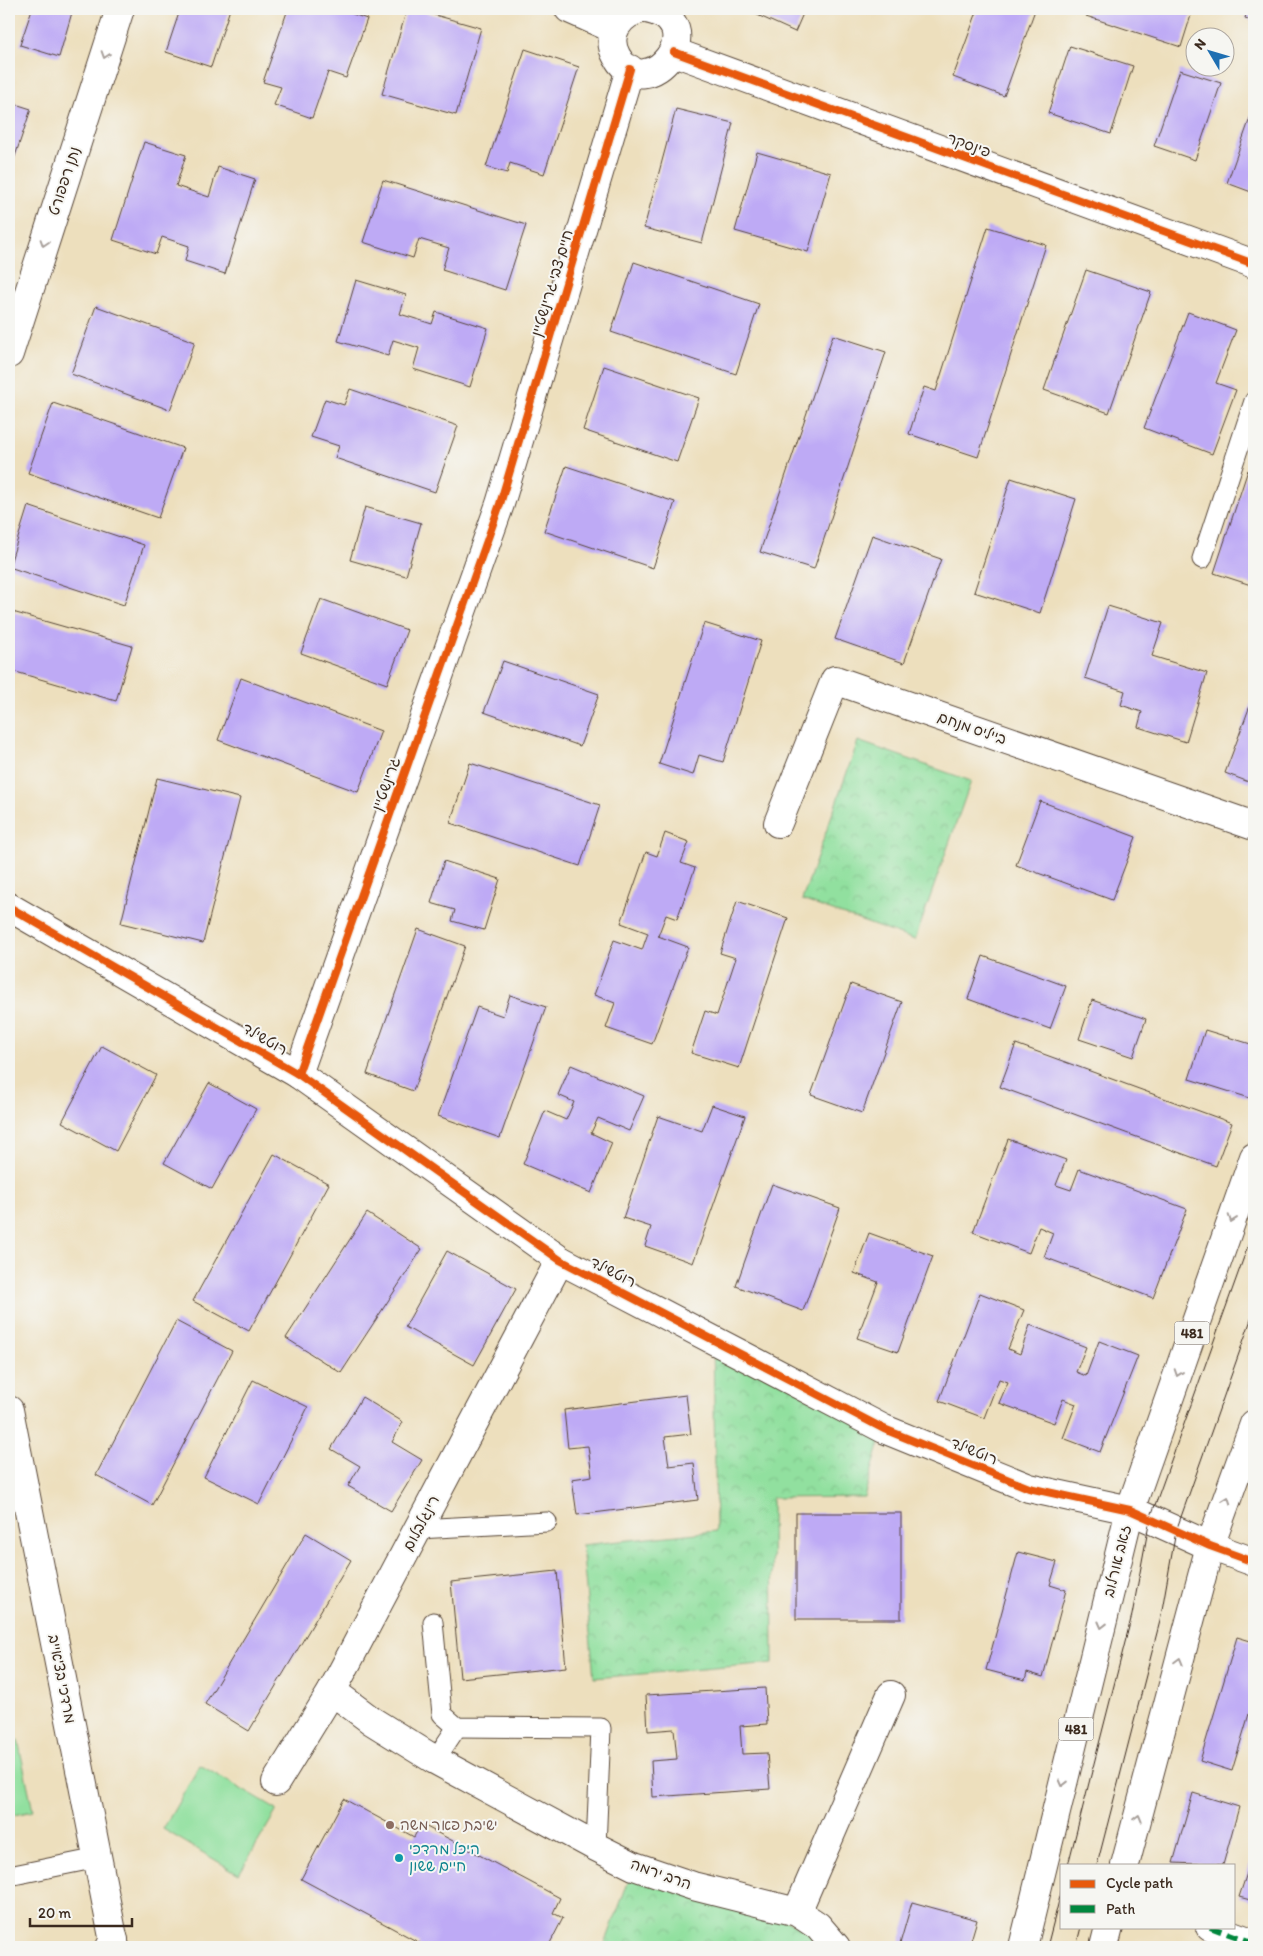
<svg xmlns="http://www.w3.org/2000/svg" width="1263" height="1956" font-family="Itim,'Playpen Sans Hebrew',sans-serif">
  <style>
    .grass { fill: #91e09f; stroke: #66855e }
    .park { fill: url(#park-crowns); stroke: #66855e }
    .building { fill: #beaaf5 }
    .lines { fill: none; stroke-linecap: round; stroke-linejoin: round }
    .service-casing { stroke: #564536; stroke-width: 21 }
    .minor-casing { stroke: #564536; stroke-width: 30 }
    .tertiary-casing { stroke: #564536; stroke-width: 30 }
    .secondary-casing { stroke: #564536; stroke-width: 30 }
    .primary-casing { stroke: #564536; stroke-width: 30 }
    .service { stroke: #fff; stroke-width: 19 }
    .minor { stroke: #fff; stroke-width: 28 }
    .tertiary { stroke: #fff; stroke-width: 28 }
    .secondary { stroke: #fff; stroke-width: 28 }
    .primary { stroke: #fff; stroke-width: 28 }
    .tram { stroke: #3b2a1e; stroke-width: 1 }
    .quiet { stroke: #00873e; stroke-width: 6; stroke-dasharray: 12 6; stroke-linecap: butt }
    .cycleway-casing { stroke: #f6f6f2; stroke-width: 11 }
    .cycleway { stroke: #e8590c; stroke-width: 8 }
    .oneway { stroke: #a79f9a }
    .education-dot { fill: #8d6e63; stroke: #f6f6f2; stroke-width: 2 }
    .culture-dot { fill: #0f9aa8; stroke: #f6f6f2; stroke-width: 2 }
    .labels { text-anchor: middle; dominant-baseline: central; stroke-width: 4; stroke-linejoin: round; paint-order: stroke }
    .shield { fill: #f6f6f2; stroke: #73675e; stroke-width: 1 }
    .shield-label { font-size: 14px; font-weight: bold; fill: #3b2a1e }
    .street-label { font-size: 15px; fill: #3b2a1e; stroke: #f6f6f2 }
    .education-label { font-size: 15px; fill: #785e54; stroke: #f6f6f2; text-anchor: start }
    .culture-label { font-size: 15px; fill: #0d838f; stroke: #f6f6f2; text-anchor: start }
  </style>
  <defs>
    <pattern id="park-crowns" width="20" height="18" patternUnits="userSpaceOnUse" patternTransform="scale(1.25)"><rect width="20" height="18" fill="#91e09f"/><path d="M2 6a3 3 0 1 1 6 0M12 15a3 3 0 1 1 6 0" fill="none" stroke="#7ec088"/></pattern>
  </defs>
  <rect width="100%" height="100%" fill="#f6f6f2"/>
  <filter id="ink" filterUnits="userSpaceOnUse"><feTurbulence type="fractalNoise" baseFrequency=".02" numOctaves="2"/><feDisplacementMap in="SourceGraphic" scale="10" xChannelSelector="R" yChannelSelector="G"/><feConvolveMatrix kernelMatrix="1 2 1 2 8 2 1 2 1" color-interpolation-filters="sRGB"/></filter>
  <filter id="wash" filterUnits="userSpaceOnUse"><feTurbulence type="fractalNoise" baseFrequency=".0096" numOctaves="4" result="noise"/><feDisplacementMap in="SourceGraphic" scale="20" xChannelSelector="R" yChannelSelector="G"/><feGaussianBlur stdDeviation="1.12" result="paint"/><feColorMatrix in="noise" values="0 0 0 0 0 0 0 0 0 0 0 0 0 0 0 0 0 1.4 0 .05"/><feComposite in="paint" operator="in"/></filter>
  <g filter="url(#wash)">
    <rect width="100%" height="100%" fill="#eddfbd"/>
    <g class="grass">
      <polygon points="9,1677 16,1713 9,1714"/>
      <polygon points="18,1740 33,1811 9,1816 9,1742"/>
      <polygon points="200,1765 277,1810 239,1874 163,1829"/>
    </g>
    <g class="park">
      <polygon points="858,741 971,781 915,940 802,900"/>
      <polygon points="713,1339 884,1429 864,1497 772,1498 773,1663 594,1678 582,1545 716,1531"/>
      <polygon points="634,1866 751,1901 836,1947 604,1947"/>
    </g>
    <g id="blocks">
      <g class="building">
        <polygon points="32,9 73,9 59,57 20,45"/>
        <polygon points="176,9 230,9 211,67 166,52 180,10"/>
        <polygon points="288,9 348,9 347,12 367,19 346,78 328,72 312,118 274,105 281,87 263,82"/>
        <polygon points="407,9 414,9 481,28 456,115 382,94"/>
        <polygon points="744,9 805,9 795,32"/>
        <polygon points="978,9 1035,10 1004,96 953,77"/>
        <polygon points="1089,9 1193,9 1181,47 1086,16"/>
        <polygon points="1248,9 1254,9 1254,21 1245,18"/>
        <polygon points="1070,46 1133,66 1111,134 1048,113"/>
        <polygon points="525,49 579,67 544,174 510,163 507,173 486,167"/>
        <polygon points="1180,70 1221,83 1195,160 1154,146"/>
        <polygon points="9,102 31,109 9,174"/>
        <polygon points="1254,107 1254,193 1227,183"/>
        <polygon points="676,109 733,123 702,243 644,228"/>
        <polygon points="144,142 186,155 176,186 209,197 218,167 255,179 225,274 185,261 189,246 162,237 156,254 113,240"/>
        <polygon points="757,152 831,173 808,252 735,231"/>
        <polygon points="383,180 526,225 505,290 442,270 449,248 419,239 413,258 363,242"/>
        <polygon points="988,227 1046,245 978,457 909,434 924,387 936,391"/>
        <polygon points="634,262 759,304 736,374 611,332"/>
        <polygon points="1086,270 1151,292 1109,413 1044,390"/>
        <polygon points="356,280 406,295 400,314 432,324 436,312 488,328 470,387 413,369 419,348 393,340 388,356 338,341"/>
        <polygon points="96,306 195,342 170,410 71,374"/>
        <polygon points="1188,312 1236,330 1216,383 1236,390 1212,454 1144,428"/>
        <polygon points="833,335 886,352 814,569 760,552"/>
        <polygon points="604,366 699,398 677,462 583,430"/>
        <polygon points="350,389 458,426 435,492 335,458 339,446 311,437 325,399 344,405"/>
        <polygon points="53,403 183,448 158,518 28,473"/>
        <polygon points="566,466 675,502 653,568 544,531"/>
        <polygon points="1248,470 1254,472 1254,586 1214,573"/>
        <polygon points="1011,478 1076,499 1040,613 974,592"/>
        <polygon points="28,506 144,545 124,605 9,567"/>
        <polygon points="365,507 421,523 406,576 350,560"/>
        <polygon points="872,535 941,559 904,663 835,639"/>
        <polygon points="321,599 407,630 387,684 301,653"/>
        <polygon points="1108,606 1163,623 1152,656 1207,673 1186,742 1138,727 1142,712 1121,705 1125,691 1085,678"/>
        <polygon points="9,611 132,646 116,701 9,670"/>
        <polygon points="704,623 761,641 723,762 699,755 693,775 659,764"/>
        <polygon points="503,661 599,694 580,746 484,712"/>
        <polygon points="241,678 381,731 358,792 218,740"/>
        <polygon points="1254,695 1254,784 1225,773"/>
        <polygon points="470,763 600,805 580,866 450,823"/>
        <polygon points="157,778 240,798 203,943 121,923"/>
        <polygon points="1040,801 1136,837 1112,900 1016,865"/>
        <polygon points="665,833 689,842 681,863 695,868 677,919 666,915 658,936 688,947 652,1044 606,1028 615,1003 594,995 614,940 642,950 648,933 621,923 646,852 657,856"/>
        <polygon points="444,861 500,879 484,930 452,921 455,910 431,903"/>
        <polygon points="737,901 788,918 739,1068 691,1053 705,1011 717,1015 736,958 720,953"/>
        <polygon points="418,929 465,946 413,1091 367,1074"/>
        <polygon points="983,956 1066,986 1050,1029 968,999"/>
        <polygon points="851,984 902,1002 862,1113 811,1095"/>
        <polygon points="510,995 546,1007 500,1138 438,1116 477,1007 503,1016"/>
        <polygon points="1092,1000 1146,1019 1133,1057 1079,1039"/>
        <polygon points="1205,1030 1254,1045 1253,1099 1189,1079"/>
        <polygon points="1016,1044 1232,1123 1216,1166 1000,1087"/>
        <polygon points="102,1046 156,1075 116,1151 62,1122"/>
        <polygon points="571,1065 644,1096 629,1131 598,1118 591,1133 612,1143 591,1193 523,1164 545,1111 566,1120 574,1102 558,1095"/>
        <polygon points="209,1083 256,1109 212,1189 164,1163"/>
        <polygon points="712,1105 745,1116 693,1263 645,1246 651,1227 623,1218 658,1116 702,1131"/>
        <polygon points="1008,1139 1066,1160 1056,1185 1071,1190 1079,1169 1187,1209 1153,1298 1044,1257 1053,1233 1039,1227 1029,1253 973,1232"/>
        <polygon points="274,1154 329,1184 249,1331 193,1301"/>
        <polygon points="772,1184 840,1208 803,1311 736,1286"/>
        <polygon points="367,1213 422,1249 341,1373 286,1338"/>
        <polygon points="869,1233 933,1256 898,1352 857,1338 878,1282 854,1273"/>
        <polygon points="447,1251 516,1289 474,1365 405,1327"/>
        <polygon points="980,1293 1024,1310 1008,1349 1020,1354 1030,1325 1086,1347 1076,1372 1086,1376 1099,1341 1138,1356 1100,1452 1063,1438 1076,1404 1063,1399 1054,1423 999,1403 1008,1382 999,1379 984,1418 939,1401"/>
        <polygon points="176,1321 232,1351 152,1505 96,1475"/>
        <polygon points="253,1380 308,1407 259,1504 204,1477"/>
        <polygon points="686,1395 691,1434 665,1437 669,1466 694,1463 698,1500 577,1515 572,1479 592,1476 588,1446 568,1448 564,1410"/>
        <polygon points="362,1397 403,1422 392,1442 422,1460 391,1511 348,1486 360,1466 331,1449"/>
        <rect x="796" y="1513" width="105" height="106"/>
        <polygon points="306,1533 351,1560 249,1731 205,1704"/>
        <polygon points="1018,1552 1057,1562 1050,1585 1066,1590 1043,1677 1027,1672 1025,1680 986,1670"/>
        <polygon points="557,1571 566,1667 460,1678 451,1582"/>
        <polygon points="1237,1637 1254,1642 1254,1697 1232,1771 1200,1761"/>
        <polygon points="765,1688 767,1724 740,1726 742,1754 767,1753 770,1789 653,1797 651,1761 677,1759 674,1729 648,1731 646,1695"/>
        <polygon points="1193,1793 1239,1807 1223,1865 1173,1863"/>
        <polygon points="344,1799 414,1837 421,1824 560,1898 553,1913 563,1918 548,1947 418,1947 420,1943 301,1879"/>
        <polygon points="1254,1852 1254,1901 1239,1897"/>
        <polygon points="912,1902 977,1920 969,1947 899,1947"/>
      </g>
    </g>
  </g>
  <g filter="url(#ink)">
    <use href="#blocks" fill-opacity="0" stroke="#564536" stroke-width="1"/>
    <g class="lines">
      <defs>
        <g id="service">
          <polyline points="1202,559 1254,401"/>
          <polyline points="418,1529 547,1522"/>
          <polyline points="433,1622 442,1714 457,1727 601,1728 596,1847"/>
          <polyline points="435,1760 457,1727"/>
          <polyline points="9,1876 98,1858"/>
        </g>
        <g id="minor">
          <polyline points="569,9 614,29"/>
          <path d="M642,9C620,13 604,35 617,57C647,109 716,22 646,9"/>
          <polyline points="674,52 1254,264"/>
          <polyline points="9,354 120,9"/>
          <polyline points="778,823 835,680 1254,826"/>
          <polyline points="9,907 298,1074 560,1260 884,1429 1029,1488 1130,1510"/>
          <polyline points="298,1074 500,504 630,69"/>
          <polyline points="9,1410 115,1947"/>
          <polyline points="332,1691 372,1721 435,1760 596,1847 634,1866 693,1886 797,1912 818,1926 836,1947"/>
          <polyline points="276,1782 332,1691 560,1260"/>
          <polyline points="797,1912 891,1695"/>
          <polyline points="1210,1927 1254,1943"/>
        </g>
        <polyline id="tertiary" points="1130,1510 1210,1546 1254,1562"/>
        <polyline id="secondary" points="110,1947 114,1940"/>
        <g id="primary">
          <polyline points="1125,1865 1210,1546 1254,1424"/>
          <polyline points="1023,1947 1130,1510 1254,1157"/>
          <polyline points="1104,1947 1109,1927"/>
        </g>
      </defs>
      <use href="#service" class="service-casing"/>
      <use href="#minor" class="minor-casing"/>
      <use href="#tertiary" class="tertiary-casing"/>
      <use href="#secondary" class="secondary-casing"/>
      <use href="#primary" class="primary-casing"/>
      <use href="#service" class="service"/>
      <use href="#minor" class="minor"/>
      <use href="#tertiary" class="tertiary"/>
      <use href="#secondary" class="secondary"/>
      <use href="#primary" class="primary"/>
      <g class="tram">
        <polyline points="1068,1865 1132,1615 1150,1519 1254,1229"/>
        <polyline points="1097,1865 1160,1621 1176,1531 1254,1311"/>
        <polyline points="1047,1947 1062,1889"/>
        <polyline points="1076,1947 1081,1927"/>
      </g>
      <polyline class="quiet" points="1210,1927 1254,1943"/>
      <defs>
        <g id="cycleway">
          <polyline points="674,52 1254,264"/>
          <polyline points="9,907 298,1074 560,1260 884,1429 1029,1488 1130,1510 1210,1546 1254,1562"/>
          <polyline points="298,1074 500,504 630,69"/>
        </g>
      </defs>
      <use href="#cycleway" class="cycleway-casing"/>
      <use href="#cycleway" class="cycleway"/>
    </g>
    <defs><path id="oneway-chevron" d="M-2-3.5L2.5 0L-2 3.5" fill="none" stroke-width="1.6" stroke-linecap="round" stroke-linejoin="round" transform="scale(1.25)"/></defs>
    <g class="oneway">
      <use href="#oneway-chevron" transform="translate(105 55) rotate(108)"/>
      <use href="#oneway-chevron" transform="translate(44 243) rotate(108)"/>
      <use href="#oneway-chevron" transform="translate(1232 1219) rotate(109)"/>
      <use href="#oneway-chevron" transform="translate(1178 1373) rotate(109)"/>
      <use href="#oneway-chevron" transform="translate(1227 1500) rotate(-70)"/>
      <use href="#oneway-chevron" transform="translate(1102 1625) rotate(104)"/>
      <use href="#oneway-chevron" transform="translate(1179 1661) rotate(-75)"/>
      <use href="#oneway-chevron" transform="translate(1063 1783) rotate(104)"/>
      <use href="#oneway-chevron" transform="translate(1138 1818) rotate(-75)"/>
    </g>
  </g>
  <circle class="education-dot" cx="390" cy="1825" r="5"/>
  <circle class="culture-dot" cx="399" cy="1858" r="5"/>
  <g class="labels">
    <g class="shield">
      <rect x="1174.5" y="1321.5" width="35" height="23" rx="4"/>
      <rect x="1058.5" y="1717.5" width="35" height="23" rx="4"/>
    </g>
    <g class="shield-label">
      <text x="1192" y="1333">481</text>
      <text x="1076" y="1729">481</text>
    </g>
    <g class="street-label">
      <text transform="translate(969 145) rotate(20)">פינסקר</text>
      <text transform="translate(64 181) rotate(-72)">נתן רפפורט</text>
      <text transform="translate(552 283) rotate(-73)">חיים צבי גרינשטיין</text>
      <text transform="translate(972 728) rotate(19)">בייליס מנחם</text>
      <text transform="translate(386 784) rotate(-70)">גרינשטיין</text>
      <text transform="translate(265 1039) rotate(30)">רוטשילד</text>
      <text transform="translate(613 1272) rotate(27)">רוטשילד</text>
      <text transform="translate(974 1451) rotate(22)">רוטשילד</text>
      <text transform="translate(421 1523) rotate(-62)">רינגלבלום</text>
      <text transform="translate(1117 1561) rotate(-76)">זאב אורלוב</text>
      <text transform="translate(62 1679) rotate(79)">מרדכי בצ'אייב</text>
      <text transform="translate(661 1874) rotate(20)">הרב ירמה</text>
    </g>
    <g class="education-label">
      <text x="400" y="1825">ישיבת פאר משה</text>
    </g>
    <g class="culture-label">
      <text x="409" y="1849">היכל מרדכי<tspan x="409" dy="17">חיים ששון</tspan></text>
    </g>
  </g>
  <rect width="1263" height="1956" fill="none" stroke="#f6f6f2" stroke-width="30"/>
  <rect x="1060" y="1864" width="175" height="65" fill="#f6f6f2" stroke="#aba49d"/>
  <rect x="1070" y="1880" width="25" height="8" fill="#e8590c" stroke="#aba49d"/>
  <text x="1106" y="1888" font-size="15" fill="#3b2a1e">Cycle path</text>
  <rect x="1070" y="1905" width="25" height="8" fill="#00873e" stroke="#aba49d"/>
  <text x="1106" y="1914" font-size="15" fill="#3b2a1e">Path</text>
  <g transform="translate(1210 52) rotate(308)"><circle r="24" fill="#f6f6f2" stroke="#aba49d"/>
  <path d="M0-4L9 19L0 12L-9 19Z" fill="#1f6fb2"/>
  <text y="-8" font-size="14" font-weight="bold" text-anchor="middle" fill="#3b2a1e">N</text>
  </g>
  <path d="M30 1918v8h102v-8" fill="none" stroke="#3b2a1e" stroke-width="2.5"/>
  <text x="38" y="1918" font-size="15" fill="#3b2a1e" stroke="#f6f6f2" stroke-width="4" paint-order="stroke">20 m</text>
</svg>
